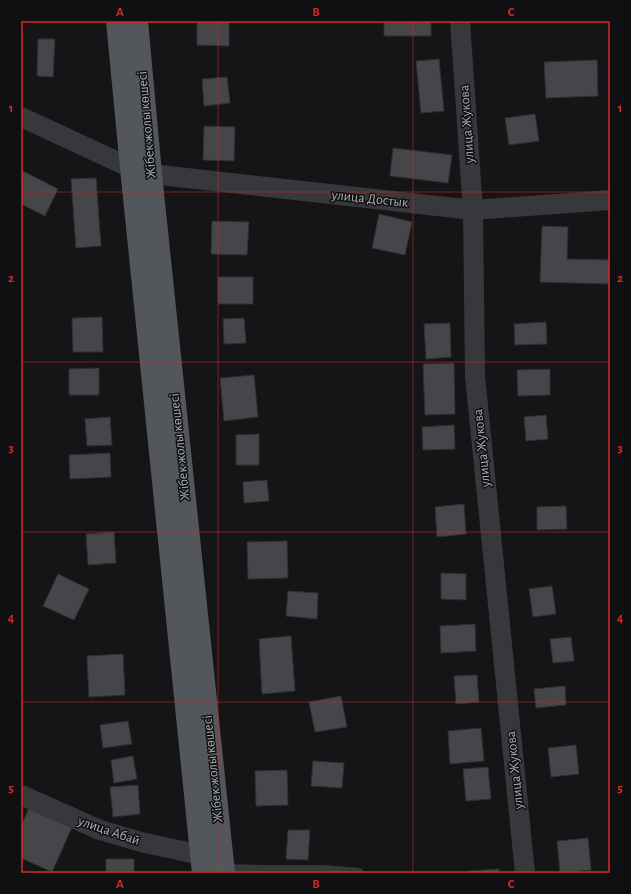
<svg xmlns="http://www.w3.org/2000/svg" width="631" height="894" font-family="'Alegreya Sans',sans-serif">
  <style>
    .building { fill: #44464a; stroke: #2f3032 }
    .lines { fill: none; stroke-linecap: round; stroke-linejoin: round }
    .lane { stroke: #36383b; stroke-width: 10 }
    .street { stroke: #36383b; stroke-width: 20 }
    .primary { stroke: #53565a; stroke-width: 22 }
    .grid { fill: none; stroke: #d62828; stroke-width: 1; stroke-opacity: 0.55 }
    .labels { text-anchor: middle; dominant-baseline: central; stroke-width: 3; stroke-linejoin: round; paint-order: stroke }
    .street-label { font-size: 14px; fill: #a8afb6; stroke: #101012 }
    .neatline { fill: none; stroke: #d62828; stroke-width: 1.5 }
    .grid-label { font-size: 13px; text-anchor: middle; font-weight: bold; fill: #d62828 }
  </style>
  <rect width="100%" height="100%" fill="#151517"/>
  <g class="building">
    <polygon points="197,21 229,21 229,46 197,45"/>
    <rect x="384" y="21" width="47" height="15"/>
    <polygon points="38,39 55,39 53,77 37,76"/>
    <polygon points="439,59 444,111 421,113 416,61"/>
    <polygon points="597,60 598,96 546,98 544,62"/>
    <polygon points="227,77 230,103 204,106 202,79"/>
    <polygon points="535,114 539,141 509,145 505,118"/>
    <polygon points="204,126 235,127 234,161 203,160"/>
    <polygon points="393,148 452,155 448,183 390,176"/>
    <polygon points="21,170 58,189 45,216 21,204"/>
    <polygon points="96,178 101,246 76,248 71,179"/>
    <polygon points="379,214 412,222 405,255 372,248"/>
    <polygon points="212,221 249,222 247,255 211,254"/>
    <polygon points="542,226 568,227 567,259 610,260 610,284 540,282"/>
    <rect x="218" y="277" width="35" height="27"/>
    <polygon points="102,317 103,352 73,352 72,318"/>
    <polygon points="244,318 246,343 224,344 223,319"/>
    <polygon points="546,322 547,344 515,345 514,324"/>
    <polygon points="450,323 451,357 426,359 424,324"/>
    <polygon points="454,363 455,414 425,415 423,364"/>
    <polygon points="99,368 99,395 69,395 69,369"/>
    <polygon points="550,369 550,395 518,396 517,370"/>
    <polygon points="254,375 258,417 224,421 220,378"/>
    <polygon points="546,415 548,439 526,441 524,417"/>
    <polygon points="110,417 112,445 87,446 85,419"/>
    <polygon points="454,425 455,449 423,450 422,427"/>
    <polygon points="259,434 259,465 236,465 236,435"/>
    <polygon points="110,453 111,477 70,479 69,455"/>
    <polygon points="267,480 269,501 244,503 243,482"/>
    <polygon points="464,504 466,534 437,537 435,507"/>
    <polygon points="566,506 567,529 537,530 537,507"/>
    <polygon points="114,532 116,563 88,565 86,534"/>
    <polygon points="287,541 288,578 248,579 247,542"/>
    <polygon points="441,573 466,574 466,600 441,599"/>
    <polygon points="58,574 89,589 74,620 43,606"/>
    <polygon points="552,586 556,614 533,617 529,589"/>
    <polygon points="288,591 318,593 317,619 286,616"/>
    <polygon points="475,624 476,651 441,653 440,626"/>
    <polygon points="291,636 295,691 262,694 259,639"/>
    <polygon points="571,637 574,661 553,663 550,639"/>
    <polygon points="123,654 125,695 89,697 87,656"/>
    <polygon points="477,675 479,702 456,704 454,676"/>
    <polygon points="565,686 566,705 536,708 534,689"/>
    <polygon points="341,696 347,727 315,732 309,702"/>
    <polygon points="128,721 132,744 103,748 100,725"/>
    <polygon points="481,728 484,761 450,764 448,731"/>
    <polygon points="576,745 579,774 551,777 548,748"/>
    <polygon points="133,756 137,779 114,783 111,760"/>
    <polygon points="313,761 344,763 342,788 311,786"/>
    <polygon points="488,767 491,799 466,801 463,769"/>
    <polygon points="287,770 288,805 256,806 255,771"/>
    <polygon points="138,785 140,814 113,817 110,787"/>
    <polygon points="29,808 72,827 52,872 21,858 21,826"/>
    <polygon points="288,830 310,830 308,860 286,859"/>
    <polygon points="588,838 591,870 560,873 557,841"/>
    <rect x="106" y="859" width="28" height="14"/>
    <polygon points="499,869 499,873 468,873 468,871"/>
  </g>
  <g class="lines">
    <polyline class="lane" points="223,869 263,870 323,870 359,873"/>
    <g class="street">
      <polyline points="460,21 473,210 475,376 525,873"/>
      <polyline points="21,117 131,168 151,174 473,210 610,200"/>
      <polyline points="21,795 100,830 141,842 201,855"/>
    </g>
    <g class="primary">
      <polyline points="117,21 131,168 203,873"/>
      <polyline points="137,21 151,174 224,873"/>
    </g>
  </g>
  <path class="grid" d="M218,21V873M413,21V873M21,192H610M21,362H610M21,532H610M21,702H610"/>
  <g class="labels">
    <g class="street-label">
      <text transform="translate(467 124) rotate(-94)">улица Жукова</text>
      <text transform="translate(147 125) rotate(-95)">Жібек жолы көшесі</text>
      <text transform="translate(370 199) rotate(6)">улица Достык</text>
      <text transform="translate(180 447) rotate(-96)">Жібек жолы көшесі</text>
      <text transform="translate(482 448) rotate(-96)">улица Жукова</text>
      <text transform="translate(213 769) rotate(-96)">Жібек жолы көшесі</text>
      <text transform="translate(515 770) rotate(-96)">улица Жукова</text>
      <text transform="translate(109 831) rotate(19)">улица Абай</text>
    </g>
  </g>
  <rect width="631" height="894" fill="none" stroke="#101012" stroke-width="44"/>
  <rect x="22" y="22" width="587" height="850" class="neatline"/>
  <g class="grid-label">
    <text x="120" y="16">A</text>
    <text x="316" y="16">B</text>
    <text x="511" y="16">C</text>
    <text x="11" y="112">1</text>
    <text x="620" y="112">1</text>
    <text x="11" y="282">2</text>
    <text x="620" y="282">2</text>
    <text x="11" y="452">3</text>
    <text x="620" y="452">3</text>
    <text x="11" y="622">4</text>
    <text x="620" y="622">4</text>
    <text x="11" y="792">5</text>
    <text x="620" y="792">5</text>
    <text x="120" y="888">A</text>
    <text x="316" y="888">B</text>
    <text x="511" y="888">C</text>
  </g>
</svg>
